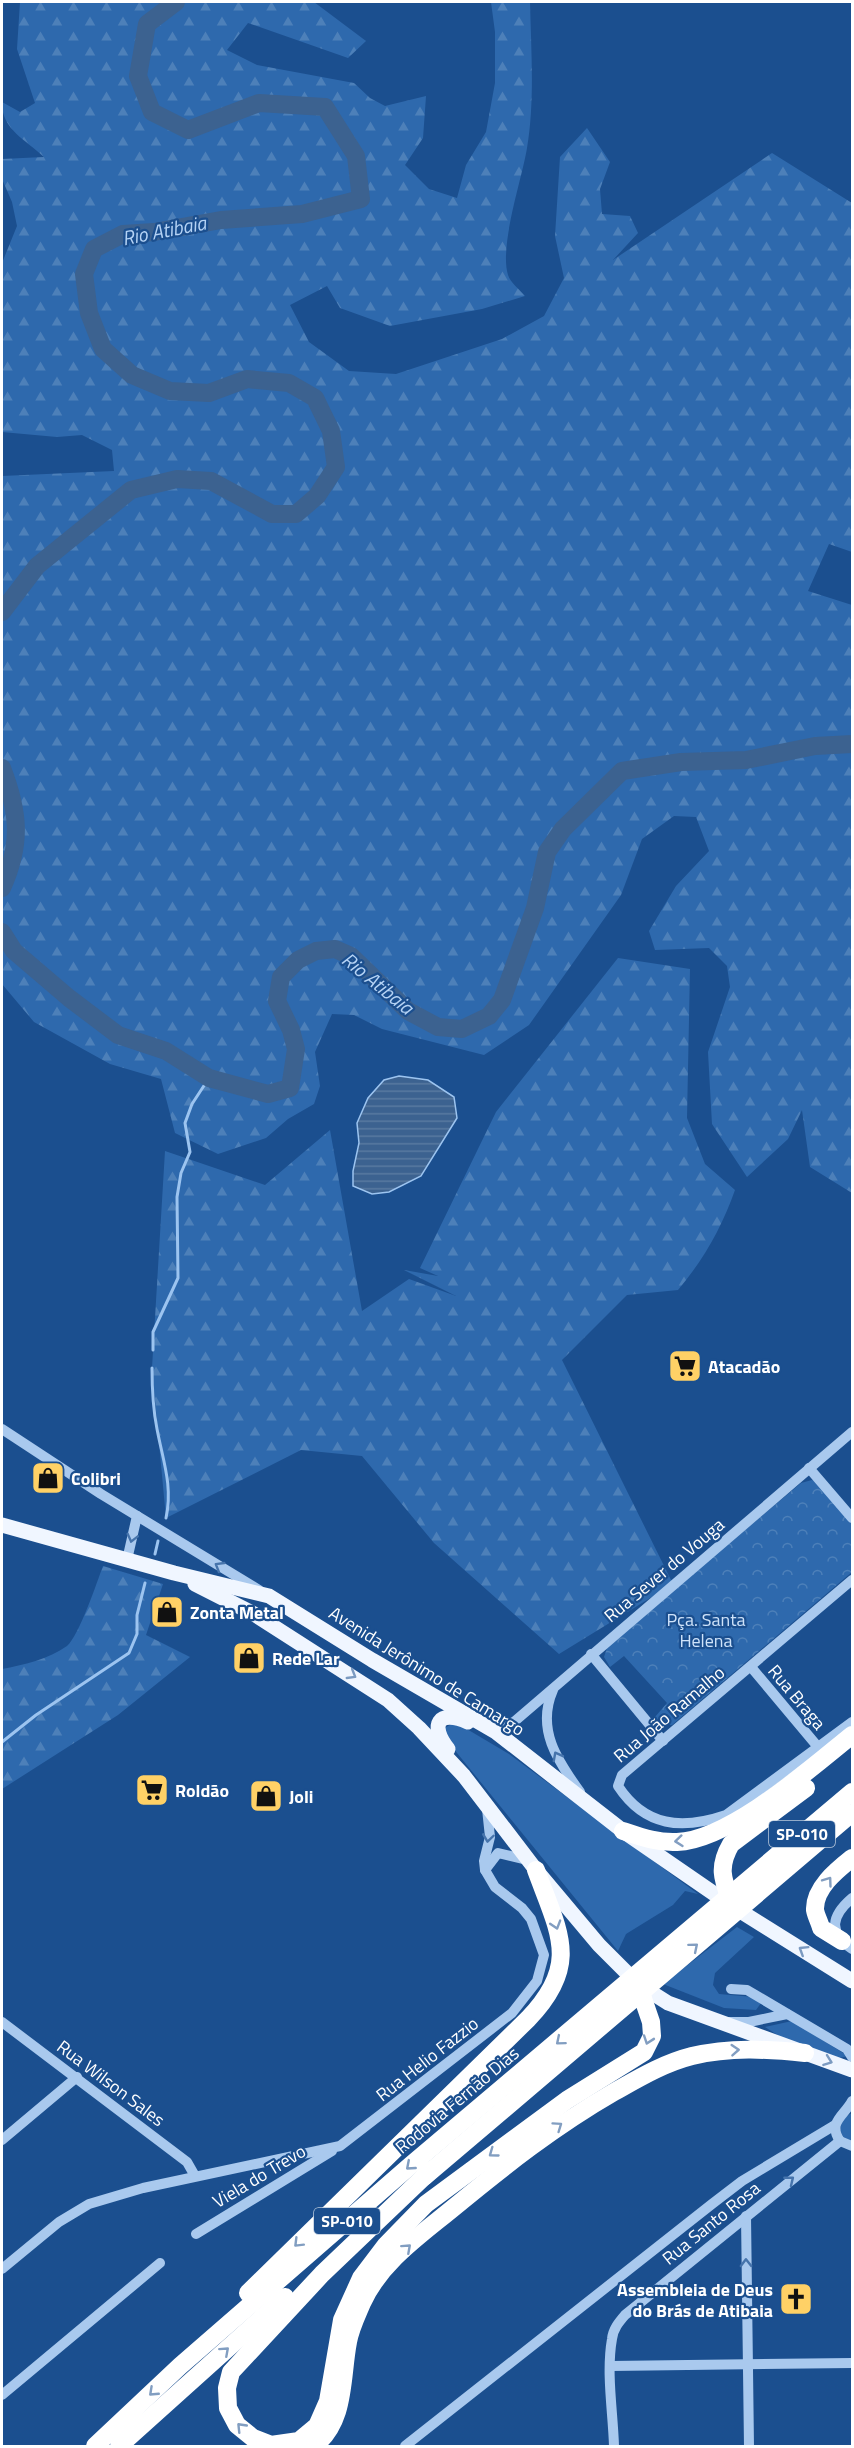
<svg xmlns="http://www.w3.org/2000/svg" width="854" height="2448" font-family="'Titillium Web',sans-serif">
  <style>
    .grass { fill: #2e69ad }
    .forest { fill: url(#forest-firs) }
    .park { fill: url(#park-crowns) }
    .water { fill: url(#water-rules); stroke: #9cc4f0; stroke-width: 1.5 }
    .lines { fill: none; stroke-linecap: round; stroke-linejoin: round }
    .stream { stroke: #9cc4f0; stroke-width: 3 }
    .river { stroke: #3c6290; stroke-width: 18 }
    .minor { stroke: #a9c9ee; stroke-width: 10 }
    .major { stroke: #f0f6ff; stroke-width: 15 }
    .highway { stroke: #fff; stroke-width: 18 }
    .oneway { stroke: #4674ac }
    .oneway2 { stroke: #7b9ac1 }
    .oneway3 { stroke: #829ec1 }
    .labels { text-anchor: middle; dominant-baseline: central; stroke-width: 4.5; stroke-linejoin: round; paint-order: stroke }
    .shield { fill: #1b4f8f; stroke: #bbcadd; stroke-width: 1.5 }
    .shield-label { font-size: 16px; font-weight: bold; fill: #fff }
    .poi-label { font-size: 18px; font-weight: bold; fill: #fff; stroke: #1b4f8f; text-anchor: start }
    .street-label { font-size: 18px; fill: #fff; stroke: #1b4f8f }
    .park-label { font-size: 18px; fill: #cfe3fa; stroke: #1b4f8f }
    .water-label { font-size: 20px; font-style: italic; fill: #b5d3f5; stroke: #1b4f8f }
  </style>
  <defs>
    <pattern id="forest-firs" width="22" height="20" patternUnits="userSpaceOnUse" patternTransform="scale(1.5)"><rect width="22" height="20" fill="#2e69ad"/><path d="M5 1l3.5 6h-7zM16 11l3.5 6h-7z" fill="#4d80b9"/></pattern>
    <pattern id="park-crowns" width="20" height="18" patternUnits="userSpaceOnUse" patternTransform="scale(1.5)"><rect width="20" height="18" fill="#2e69ad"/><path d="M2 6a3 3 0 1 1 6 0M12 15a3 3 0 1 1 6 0" fill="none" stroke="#4d80b9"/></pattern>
    <pattern id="water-rules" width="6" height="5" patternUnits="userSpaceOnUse" patternTransform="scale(1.5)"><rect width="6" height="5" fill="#3c6290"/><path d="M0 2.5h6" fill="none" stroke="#597aa1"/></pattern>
  </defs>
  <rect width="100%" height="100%" fill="#1b4f8f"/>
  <g class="grass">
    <polygon points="455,1722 509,1754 698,1894 685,1891 673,1905 626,1934 618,1951 444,1737 443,1729"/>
    <polygon points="737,1927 754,1937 715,1973 713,1985 719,1994 754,1997 761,2003 756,2010 724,2008 663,1984"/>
    <polygon points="792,2021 848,2056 839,2058 782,2038 765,2027"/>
    <polygon points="850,2114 852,2114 852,2141 843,2137 840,2129 843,2119"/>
  </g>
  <g class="forest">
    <path d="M20,2H314L366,41L348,58L248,23L227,50L257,65L354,83L370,98L385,106L426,96L423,138L405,165L429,189L457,198L466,165L486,132L495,83V32L491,2H530C531,49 535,101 527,148C522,179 499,246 508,275C510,282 520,290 525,296L482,309L390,326L340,308L327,286L290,305L309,342L349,371L396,374L502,339L544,316L564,278L555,236L560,157L587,128L610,162L600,189L602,214L630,216L638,233L613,260L772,153L852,203V552L829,544L808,591L852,605V1193L810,1167L802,1110L788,1139L747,1177L712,1124L708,1052L730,987L727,966L709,948L655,950L649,931L676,886L709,851L696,817L674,816L642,839L621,895L529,1025L484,1055L382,1029L354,1015L332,1014L315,1052L320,1086L314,1104L288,1119L266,1138L218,1154L175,1133L161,1079L110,1064L34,1022L2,984V476L114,471L112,450L82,435L57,437L2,432V263L17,226L12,202L2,179V159L44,157C26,140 1,129 2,102L20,112L35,103L17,49Z"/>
    <path d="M618,958L690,969L687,1118L705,1164L735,1190C722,1227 704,1259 678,1290L627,1295L562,1360L673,1584L559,1654L434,1543L362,1456L301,1450L166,1518L152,1368L165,1151L265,1185L330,1130L362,1311L409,1279L456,1296L404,1270L438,1276L420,1268L496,1112Z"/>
    <path d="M103,1566L163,1584L146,1635L190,1657L118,1715L2,1789V1669C23,1665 49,1659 67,1646C79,1636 97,1582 103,1566Z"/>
  </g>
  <polygon class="park" points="812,1480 819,1483 852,1524 852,1572 672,1725 661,1724 655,1717 667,1703 624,1656 610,1667 604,1657 608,1645 801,1483"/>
  <polygon class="water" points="399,1076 428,1080 454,1097 457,1118 421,1176 389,1192 372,1194 353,1186 353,1171 359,1143 357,1123 368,1098 384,1080"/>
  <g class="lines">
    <g class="stream">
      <polyline points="153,1350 153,1332 178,1278 177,1197 181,1173 190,1152 185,1123 192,1104 209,1078"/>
      <path d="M152,1368C152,1389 153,1409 157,1429C163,1461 173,1486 166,1518"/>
      <polyline points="155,1554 158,1541"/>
      <polyline points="2,1742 36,1715 129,1653 137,1634 137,1615 145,1583"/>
    </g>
    <g class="river">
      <polyline points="2,612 37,566 131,490 177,479 211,481 272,514 296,514 317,496 336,467 331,431 315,398 289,383 247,379 209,393 170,391 132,375 103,349 89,313 84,274 94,249 123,234 154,232 221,220 302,214 361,199 356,156 325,107 259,103 188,130 152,112 138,76 147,24 176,2"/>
      <path d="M2,768C19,812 22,844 2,888"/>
      <polyline points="2,932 14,951 69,998 118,1035 166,1051 209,1078 268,1094 290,1088 296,1049 291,1030 277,1001 281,977 298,960 316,951 335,949 351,956 408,1011 438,1027 462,1029 489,1016 502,1000 535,908 547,852 563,829 622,771 681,762 746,760 815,746 852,744"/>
    </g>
    <g class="minor">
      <polyline points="2,1429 101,1494 259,1590"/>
      <polyline points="809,1468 852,1518"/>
      <polyline points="127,1560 137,1516"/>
      <path d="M852,1580L622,1775L618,1786C645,1827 682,1830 726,1815L852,1722"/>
      <polyline points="591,1654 663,1741"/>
      <polyline points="751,1667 818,1747"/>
      <path d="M553,1690C536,1729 557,1760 580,1792"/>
      <polyline points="496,1732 515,1721 852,1432"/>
      <polyline points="485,1870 498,1853 527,1860"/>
      <path d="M852,1898C831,1916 828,1932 852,1949"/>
      <polyline points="731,1989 747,1990 847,2049 852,2057"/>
      <polyline points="2,2022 187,2162 195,2176"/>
      <polyline points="729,2022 749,2022 787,2014"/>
      <path d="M852,2101C845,2115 827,2122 840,2141L852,2146"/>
      <polyline points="2,2140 77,2077"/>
      <polyline points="746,2216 749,2446"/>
      <polyline points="196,2234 332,2151"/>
      <polyline points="2,2269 59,2222 89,2204 143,2188 340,2146 512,2013 537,1981 544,1955 531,1919 522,1908 495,1887 485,1870 484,1861 490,1837 487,1809"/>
      <polyline points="611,2366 852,2363"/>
      <polyline points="2,2395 160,2263"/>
      <polyline points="405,2446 712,2204 742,2181 835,2125"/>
      <path d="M614,2446C613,2412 606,2373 612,2339C613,2329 619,2322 625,2315L840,2141"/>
    </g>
    <g class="major">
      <polyline points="2,1525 174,1573 269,1596 372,1660 496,1732 623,1831 732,1906 852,1981"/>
      <polyline points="195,1584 254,1614 388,1700 419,1728 464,1776 536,1870 599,1945 638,1984 668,2003 852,2070"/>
      <path d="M448,1749C429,1725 438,1709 468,1722"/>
    </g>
    <g class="highway">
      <path d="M623,1831C641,1837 657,1843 677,1842C730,1840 811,1768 852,1735"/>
      <path d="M732,1905C723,1880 717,1868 731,1844L806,1788"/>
      <path d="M842,1941L821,1928C820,1923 816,1916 815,1910C814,1888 837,1870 852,1858"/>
      <polyline points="431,2170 322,2274 231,2372 227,2388 228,2408 237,2425 253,2438 271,2445 299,2441 317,2426 328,2401 342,2320 361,2278 386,2245 426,2204 567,2100 644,2052 652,2036 651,2022 638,1984"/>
      <polyline points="424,2177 852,1813"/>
      <path d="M248,2293L528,2019C581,1964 559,1933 536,1870"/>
      <polyline points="95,2446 180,2366 411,2165 852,1792"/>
      <polyline points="119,2446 285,2297"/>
      <path d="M314,2446C346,2421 341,2378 348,2342C350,2329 357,2315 362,2303C380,2263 419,2236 452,2209C504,2166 555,2126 614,2092C639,2078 664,2063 692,2056C730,2047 767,2049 805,2053"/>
    </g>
  </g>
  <defs><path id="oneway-chevron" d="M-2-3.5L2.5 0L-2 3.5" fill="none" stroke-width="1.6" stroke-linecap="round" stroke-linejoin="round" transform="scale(1.5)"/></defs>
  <g class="oneway">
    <use href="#oneway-chevron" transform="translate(132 1538) rotate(104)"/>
    <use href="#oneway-chevron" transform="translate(219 1566) rotate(-149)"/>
    <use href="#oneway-chevron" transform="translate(557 1756) rotate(-118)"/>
    <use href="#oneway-chevron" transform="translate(488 1838) rotate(98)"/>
    <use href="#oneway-chevron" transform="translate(790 2180) rotate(-39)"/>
    <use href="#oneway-chevron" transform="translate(746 2263) rotate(-91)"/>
  </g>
  <g class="oneway2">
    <use href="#oneway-chevron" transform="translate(352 1675) rotate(31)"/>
    <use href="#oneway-chevron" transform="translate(803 1950) rotate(-148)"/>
    <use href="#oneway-chevron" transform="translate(828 2061) rotate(20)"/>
  </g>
  <g class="oneway3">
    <use href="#oneway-chevron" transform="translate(679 1841) rotate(174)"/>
    <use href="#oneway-chevron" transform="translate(828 1881) rotate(-54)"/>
    <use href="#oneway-chevron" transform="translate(556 1925) rotate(73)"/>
    <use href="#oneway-chevron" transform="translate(694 1947) rotate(-40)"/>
    <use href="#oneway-chevron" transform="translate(648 2040) rotate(109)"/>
    <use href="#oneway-chevron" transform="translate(560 2041) rotate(140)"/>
    <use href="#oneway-chevron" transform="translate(735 2050) rotate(-4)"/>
    <use href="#oneway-chevron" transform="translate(558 2126) rotate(-35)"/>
    <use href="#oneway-chevron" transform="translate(493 2153) rotate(144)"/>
    <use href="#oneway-chevron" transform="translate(410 2166) rotate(139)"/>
    <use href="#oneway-chevron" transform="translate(298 2243) rotate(135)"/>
    <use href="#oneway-chevron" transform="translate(407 2248) rotate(-42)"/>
    <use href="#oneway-chevron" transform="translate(225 2351) rotate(-42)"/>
    <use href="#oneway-chevron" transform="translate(153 2392) rotate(137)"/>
    <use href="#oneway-chevron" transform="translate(241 2427) rotate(-134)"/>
  </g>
  <defs>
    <symbol id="supermarket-square" viewBox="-11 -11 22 22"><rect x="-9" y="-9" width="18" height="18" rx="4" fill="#ffd166" stroke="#1b4f8f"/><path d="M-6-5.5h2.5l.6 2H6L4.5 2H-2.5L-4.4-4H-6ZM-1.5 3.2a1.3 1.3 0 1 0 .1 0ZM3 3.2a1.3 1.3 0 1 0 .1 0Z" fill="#111"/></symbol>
    <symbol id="shop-square" viewBox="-11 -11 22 22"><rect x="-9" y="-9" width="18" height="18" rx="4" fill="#ffd166" stroke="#1b4f8f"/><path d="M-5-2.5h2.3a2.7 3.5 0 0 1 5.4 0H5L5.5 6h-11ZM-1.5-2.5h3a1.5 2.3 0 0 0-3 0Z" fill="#111"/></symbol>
    <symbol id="church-square" viewBox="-11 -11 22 22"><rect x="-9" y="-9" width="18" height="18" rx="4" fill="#ffd166" stroke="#1b4f8f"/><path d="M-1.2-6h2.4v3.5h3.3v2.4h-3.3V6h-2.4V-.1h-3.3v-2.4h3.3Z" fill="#111"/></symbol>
  </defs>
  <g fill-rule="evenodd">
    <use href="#supermarket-square" x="666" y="1347" width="38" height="38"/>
    <use href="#shop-square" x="29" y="1459" width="38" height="38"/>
    <use href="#shop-square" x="148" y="1593" width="38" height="38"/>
    <use href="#shop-square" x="230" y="1639" width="38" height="38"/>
    <use href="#supermarket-square" x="133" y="1771" width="38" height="38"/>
    <use href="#shop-square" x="247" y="1777" width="38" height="38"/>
    <use href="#church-square" x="777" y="2280" width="38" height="38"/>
  </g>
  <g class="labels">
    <g class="shield">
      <rect x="769" y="1821" width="66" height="26" rx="4.5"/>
      <rect x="314" y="2208" width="66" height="26" rx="4.5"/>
    </g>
    <g class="shield-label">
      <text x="802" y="1834">SP-010</text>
      <text x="347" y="2221">SP-010</text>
    </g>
    <g class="poi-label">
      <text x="708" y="1366">Atacadão</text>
      <text x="71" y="1478">Colibri</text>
      <text x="190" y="1612">Zonta Metal</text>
      <text x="272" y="1658">Rede Lar</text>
      <text x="175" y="1790">Roldão</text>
      <text x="289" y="1796">Joli</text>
      <text x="773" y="2289" text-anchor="end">Assembleia de Deus<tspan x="773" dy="21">do Brás de Atibaia</tspan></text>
    </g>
    <g class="street-label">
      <text transform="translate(664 1570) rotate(-40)">Rua Sever do Vouga</text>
      <text transform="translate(427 1671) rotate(32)">Avenida Jerônimo de Camargo</text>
      <text transform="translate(797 1697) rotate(50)">Rua Braga</text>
      <text transform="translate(669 1714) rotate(-40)">Rua João Ramalho</text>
      <text transform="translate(427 2059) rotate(-38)">Rua Helio Fazzio</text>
      <text transform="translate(111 2083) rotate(37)">Rua Wilson Sales</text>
      <text transform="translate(457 2100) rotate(-40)">Rodovia Fernão Dias</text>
      <text transform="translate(259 2176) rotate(-31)">Viela do Trevo</text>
      <text transform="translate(711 2223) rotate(-39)">Rua Santo Rosa</text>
    </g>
    <g class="park-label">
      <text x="706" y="1619">Pça. Santa<tspan x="706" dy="21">Helena</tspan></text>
    </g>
    <g class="water-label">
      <text transform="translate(164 230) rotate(-11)">Rio Atibaia</text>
      <text transform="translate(378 983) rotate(39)">Rio Atibaia</text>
    </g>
  </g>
  <rect width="854" height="2448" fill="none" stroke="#ffffff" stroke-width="6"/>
</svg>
